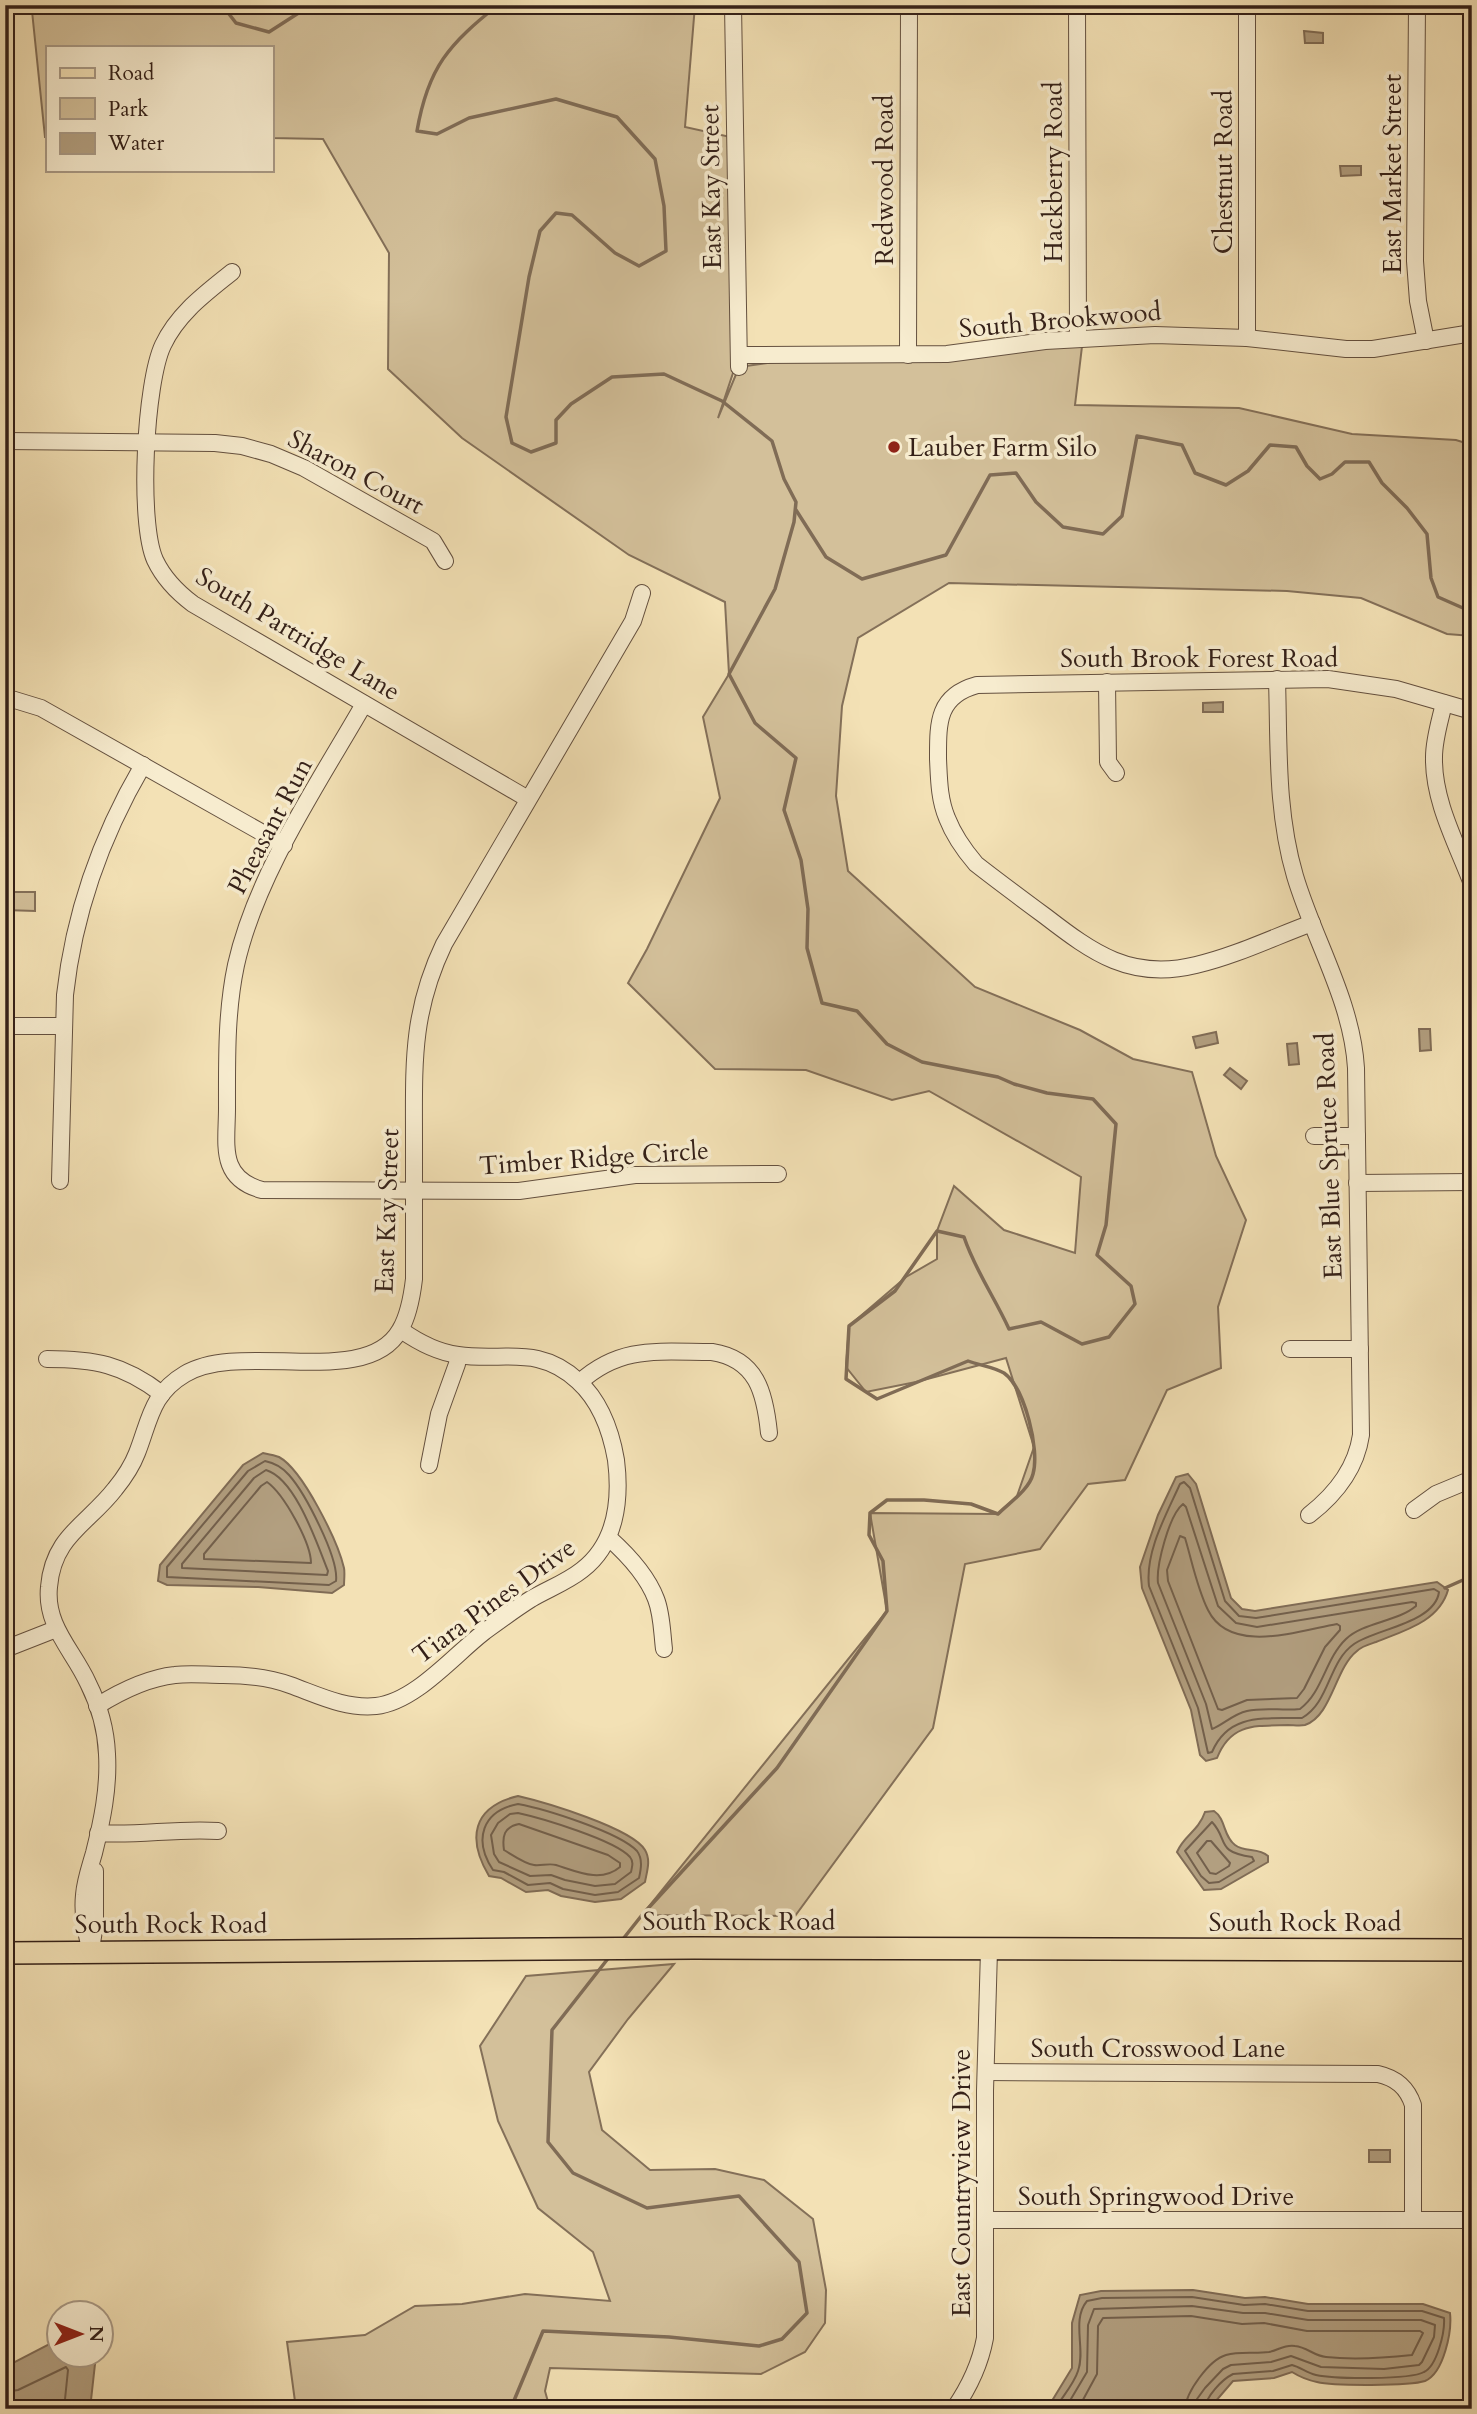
<svg xmlns="http://www.w3.org/2000/svg" width="1477" height="2414" font-family="Cardo,serif">
  <style>
    .green { fill: #d3c09a; stroke: #847059; stroke-width: 2 }
    .water { fill: #b29f80; stroke: #806c56; stroke-width: 2 }
    .lines { fill: none; stroke-linecap: round; stroke-linejoin: round }
    .shore { stroke: #73604c; stroke-width: 2 }
    .stream { stroke: #806c56; stroke-width: 3.5 }
    .minor-casing { stroke: #64503f; stroke-width: 18 }
    .major-casing { stroke: #342018; stroke-width: 24 }
    .minor { stroke: #f7eccf; stroke-width: 16 }
    .major { stroke: #f3e1b5; stroke-width: 21 }
    .poi-dot { fill: #8f2418; stroke: #f7eccf; stroke-width: 2.5 }
    .labels { text-anchor: middle; dominant-baseline: central; stroke-width: 7; stroke-linejoin: round; paint-order: stroke }
    .street-label { font-size: 26px; fill: #342018; stroke: #f7eccf }
    .poi-label { font-size: 26px; fill: #342018; stroke: #f7eccf; text-anchor: start }
  </style>
  <rect width="100%" height="100%" fill="#f3e1b5"/>
  <filter id="stains"><feTurbulence type="fractalNoise" baseFrequency=".00286" numOctaves="4"/><feColorMatrix values="0 0 0 0 .2 0 0 0 0 .09 0 0 0 0 .02 0 0 0 .5 -.17"/></filter>
  <radialGradient id="worn" r=".72"><stop offset=".6" stop-color="#630" stop-opacity="0"/><stop offset="1" stop-color="#630" stop-opacity=".3"/></radialGradient>
  <g class="green">
    <polygon points="98,5 695,5 685,127 735,138 739,355 718,418 739,367 827,355 1083,338 1075,405 1239,408 1352,434 1456,440 1472,445 1472,636 1447,634 1361,598 1287,591 949,583 858,638 842,706 836,796 848,871 975,987 1080,1030 1133,1059 1192,1072 1216,1156 1246,1220 1218,1307 1221,1368 1167,1390 1125,1480 1088,1484 1040,1549 965,1564 933,1728 795,1916 642,1915 887,1611 870,1513 998,1514 1017,1496 1034,1447 1006,1358 916,1382 866,1392 846,1367 849,1326 906,1277 937,1259 937,1231 954,1186 1004,1230 1075,1253 1081,1177 929,1091 892,1100 806,1070 715,1069 628,983 647,949 720,798 703,717 729,674 725,602 629,555 462,438 388,369 389,253 323,139 271,138 271,47 47,47 47,137 45,137 32,11"/>
    <polygon points="5,892 35,892 35,911 5,910"/>
    <polygon points="674,1964 628,2019 589,2072 602,2130 650,2170 715,2169 764,2180 813,2219 826,2290 825,2323 805,2352 761,2374 550,2368 545,2391 550,2409 296,2409 287,2342 365,2335 415,2306 462,2304 525,2294 610,2301 593,2252 538,2208 498,2121 480,2046 526,1976"/>
  </g>
  <g class="water">
    <polygon points="1304,31 1323,33 1323,43 1305,43"/>
    <polygon points="1340,166 1361,166 1361,175 1341,176"/>
    <polygon points="1223,702 1223,712 1203,712 1203,703"/>
    <polygon points="1419,1029 1430,1029 1431,1050 1420,1051"/>
    <polygon points="1216,1032 1218,1043 1196,1048 1193,1037"/>
    <polygon points="1297,1043 1299,1064 1289,1065 1287,1044"/>
    <polygon points="1230,1068 1247,1081 1241,1089 1224,1075"/>
    <path d="M263,1453C268,1454 274,1455 279,1457C303,1470 338,1542 344,1568C345,1573 344,1580 344,1585L332,1593L258,1587L167,1585L158,1581L160,1565L243,1465Z"/>
    <path d="M1188,1474L1196,1484L1231,1598L1242,1609L1255,1611L1437,1582L1448,1590C1439,1622 1403,1631 1376,1642C1370,1644 1362,1646 1357,1651C1335,1668 1332,1716 1305,1725C1300,1726 1293,1725 1288,1725C1255,1726 1231,1723 1217,1758L1206,1761L1200,1755L1191,1710L1142,1588L1140,1567L1158,1515L1176,1477Z"/>
    <path d="M518,1796C544,1802 632,1828 645,1850C651,1860 647,1871 645,1882L621,1899L595,1902L561,1896L548,1890L526,1892L501,1878L489,1876C467,1839 472,1807 518,1796Z"/>
    <path d="M1214,1811C1226,1819 1223,1836 1235,1845C1245,1853 1258,1847 1268,1856V1862L1221,1889L1204,1890L1177,1852C1184,1835 1198,1832 1205,1812Z"/>
    <rect x="1369" y="2150" width="21" height="12"/>
    <path d="M1193,2290L1245,2298L1265,2297L1308,2304H1423L1450,2313C1452,2331 1444,2373 1425,2381C1410,2386 1333,2386 1317,2382C1307,2380 1300,2377 1292,2372L1274,2378L1233,2381L1209,2409H1047L1072,2368V2323L1080,2295L1101,2291Z"/>
    <polygon points="59,2339 60,2354 96,2355 90,2409 5,2409 5,2367"/>
  </g>
  <g class="lines">
    <g class="shore">
      <path d="M265,1461C275,1463 282,1467 289,1475C305,1493 339,1558 336,1581L329,1585L167,1577V1567L248,1471Z"/>
      <path d="M266,1470C296,1479 317,1544 328,1571L327,1575L182,1568V1564L254,1478Z"/>
      <path d="M267,1482C284,1494 311,1543 311,1563L204,1559V1554L261,1486Z"/>
      <path d="M1184,1482L1190,1488L1225,1601L1239,1616L1256,1618L1434,1589L1439,1592C1435,1623 1375,1629 1354,1644C1328,1662 1330,1702 1302,1718C1266,1719 1229,1712 1212,1752L1208,1753L1198,1708L1149,1586C1145,1552 1166,1515 1180,1484Z"/>
      <path d="M1183,1504L1186,1507L1218,1606L1236,1623L1257,1627L1412,1602L1416,1603V1606C1397,1622 1364,1622 1346,1639C1325,1659 1323,1692 1300,1709C1283,1711 1264,1707 1247,1711C1233,1714 1223,1725 1212,1729L1206,1704L1158,1583C1156,1566 1169,1515 1183,1504Z"/>
      <path d="M1180,1536L1185,1538C1192,1561 1197,1588 1208,1610C1230,1655 1298,1631 1337,1624L1340,1626V1630L1325,1647L1304,1689L1297,1698L1247,1700L1222,1710L1218,1709L1168,1581L1167,1570Z"/>
      <path d="M518,1804C545,1809 619,1832 637,1851C643,1859 641,1869 639,1878L618,1892L595,1895L563,1889L550,1883L528,1885L504,1872L493,1870C473,1840 482,1811 518,1804Z"/>
      <path d="M518,1813C541,1818 615,1840 630,1857C634,1862 632,1867 631,1872L615,1884L595,1886L565,1880L551,1875L530,1876L499,1862L494,1854L491,1835L498,1823L510,1814Z"/>
      <path d="M1212,1822C1229,1840 1215,1852 1252,1857L1254,1861L1219,1882L1209,1883L1201,1876L1185,1851Z"/>
      <path d="M519,1824L608,1855L620,1863V1867C601,1883 578,1872 556,1865C549,1863 541,1866 534,1865C525,1864 511,1854 504,1850C502,1836 504,1827 519,1824Z"/>
      <polygon points="1207,1841 1211,1841 1230,1863 1229,1866 1216,1874 1210,1873 1197,1853"/>
      <polyline points="5,2392 18,2390 66,2367 68,2370 64,2409"/>
      <path d="M1055,2409C1062,2397 1074,2384 1078,2371C1086,2350 1071,2320 1087,2301L1102,2298L1192,2297L1244,2305L1265,2304L1308,2311H1422L1444,2318C1445,2332 1437,2366 1424,2372C1410,2380 1334,2379 1316,2375C1307,2373 1300,2367 1292,2365L1273,2371L1233,2374C1221,2380 1207,2396 1204,2409"/>
      <polyline points="1065,2409 1087,2372 1088,2325 1094,2309 1192,2306 1243,2313 1265,2313 1308,2320 1421,2320 1435,2325 1434,2337 1422,2362 1419,2365 1384,2369 1321,2367 1291,2356 1271,2362 1231,2365 1223,2369 1205,2388 1197,2399 1195,2409"/>
      <path d="M1078,2409L1097,2374L1098,2326L1103,2318L1191,2316L1242,2324L1264,2323L1307,2331H1420L1423,2333L1412,2355C1384,2358 1354,2360 1326,2357C1314,2356 1307,2347 1295,2346C1285,2344 1279,2350 1269,2352C1255,2354 1240,2351 1226,2355C1209,2360 1186,2392 1185,2409"/>
    </g>
    <g class="stream">
      <polyline points="222,5 236,23 269,32 311,5"/>
      <path d="M498,5C449,44 428,67 417,131L437,134L469,118L556,99L617,117L655,159L664,206L666,251L639,266L615,253L572,215L556,213L540,231L529,277L506,417L512,443L531,452L556,443V420L571,404L612,377L664,374L722,401L772,441L784,479L796,502L794,522L775,589L729,674L755,723L796,758L784,810L801,860L808,909L807,948L822,1003L857,1011L887,1044L922,1062L998,1077L1014,1084L1047,1093L1093,1099L1116,1124L1106,1225L1097,1255L1131,1286L1135,1304L1109,1337L1082,1344L1041,1322L1009,1329C995,1298 975,1270 964,1237L937,1231L895,1291L849,1326L846,1379L877,1399L968,1361C978,1365 994,1367 1004,1373C1025,1388 1040,1450 1033,1474C1029,1490 1009,1503 998,1514L971,1504L924,1500H887L870,1513L869,1535L883,1561L887,1611L777,1768L642,1915L623,1939"/>
      <polyline points="796,510 826,557 862,579 946,555 990,475 1016,473 1036,502 1063,527 1103,534 1122,516 1137,436 1182,445 1195,473 1226,485 1248,471 1270,445 1296,447 1307,466 1320,479 1332,474 1345,462 1369,462 1382,483 1407,508 1427,534 1431,578 1438,597 1472,612"/>
      <polyline points="1445,1588 1472,1576"/>
      <polyline points="515,2409 513,2403 543,2331 669,2337 759,2346 782,2339 807,2313 799,2262 739,2196 647,2208 573,2173 548,2142 552,2030 610,1956"/>
    </g>
    <defs>
      <g id="minor">
        <polyline points="733,5 739,367"/>
        <polyline points="1077,5 1078,339"/>
        <polyline points="1247,5 1247,338"/>
        <polyline points="1417,5 1415,261 1418,301 1426,341"/>
        <path d="M232,272C206,293 178,313 163,345C145,383 138,522 155,560C164,579 177,592 193,604L528,799"/>
        <polyline points="739,355 947,354 1045,341 1155,335 1247,338 1346,349 1373,349 1472,333"/>
        <polyline points="908,355 909,5"/>
        <polyline points="5,441 215,443 242,446 271,454 304,468 433,541 445,561"/>
        <path d="M1277,679C1279,745 1276,812 1295,876C1314,940 1352,1001 1356,1068L1361,1435C1356,1469 1336,1494 1309,1515"/>
        <polyline points="1107,682 1108,762 1116,773"/>
        <polyline points="5,697 41,708 284,845"/>
        <path d="M1444,703C1440,721 1434,739 1434,757C1433,801 1457,844 1472,884"/>
        <path d="M364,704C318,784 256,875 236,965C226,1012 227,1060 227,1108C227,1144 218,1178 262,1190L519,1191L635,1175L778,1174"/>
        <path d="M1312,923C1274,937 1235,956 1196,965C1131,981 1093,953 1045,916C1022,899 999,882 976,864C964,850 954,836 947,818C939,799 939,779 938,759C938,723 937,696 977,685L1328,679L1396,689L1472,711"/>
        <polyline points="5,1026 64,1026"/>
        <polyline points="1314,1136 1357,1136"/>
        <path d="M60,1181L65,995C74,913 102,835 143,765"/>
        <polyline points="1357,1183 1472,1182"/>
        <polyline points="1290,1349 1360,1349"/>
        <path d="M47,1359C94,1359 123,1364 162,1394"/>
        <path d="M580,1382C621,1345 660,1352 712,1352C757,1359 765,1393 769,1433"/>
        <polyline points="429,1465 439,1414 457,1364 458,1356"/>
        <polyline points="1414,1510 1436,1494 1472,1479"/>
        <path d="M609,1538C628,1555 647,1575 656,1599C662,1614 662,1633 664,1649"/>
        <polyline points="5,1649 56,1629"/>
        <path d="M97,1706C121,1691 147,1678 175,1675C190,1673 207,1675 223,1675C246,1675 268,1677 290,1685C318,1695 345,1709 376,1706C415,1702 454,1655 484,1632C499,1621 515,1609 531,1599C548,1589 567,1582 582,1570C616,1544 621,1500 616,1460C611,1431 600,1401 578,1381C538,1344 503,1362 458,1355C436,1352 418,1342 401,1330"/>
        <path d="M98,1833C138,1836 177,1828 218,1831"/>
        <polyline points="92,1943 95,1924 95,1871"/>
        <path d="M91,1952C86,1933 82,1915 84,1895C85,1881 90,1867 94,1853C102,1821 109,1788 107,1754C106,1730 99,1705 88,1683C73,1650 45,1626 49,1587C53,1536 88,1524 115,1489C124,1478 132,1466 137,1453C150,1420 151,1394 185,1374C242,1340 366,1390 400,1330C409,1315 412,1296 414,1279C414,1232 414,1186 414,1139C414,1065 411,1013 444,944L633,621L642,593"/>
        <path d="M986,2072L1378,2074C1396,2078 1407,2087 1413,2105V2220"/>
        <polyline points="985,2220 1472,2220"/>
        <path d="M954,2409C970,2386 980,2365 985,2338V2091L989,1950"/>
      </g>
      <polyline id="major" points="5,1953 694,1948 1472,1950"/>
    </defs>
    <use href="#minor" class="minor-casing"/>
    <use href="#major" class="major-casing"/>
    <use href="#minor" class="minor"/>
    <use href="#major" class="major"/>
  </g>
  <circle class="poi-dot" cx="894" cy="447" r="7"/>
  <g class="labels">
    <g class="street-label">
      <text transform="translate(1053 172) rotate(-90)">Hackberry Road</text>
      <text transform="translate(1223 172) rotate(-90)">Chestnut Road</text>
      <text transform="translate(1392 174) rotate(-90)">East Market Street</text>
      <text transform="translate(884 180) rotate(-90)">Redwood Road</text>
      <text transform="translate(711 187) rotate(-91)">East Kay Street</text>
      <text transform="translate(1060 320) rotate(-5)">South Brookwood</text>
      <text transform="translate(356 472) rotate(28)">Sharon Court</text>
      <text transform="translate(298 634) rotate(31)">South Partridge Lane</text>
      <text x="1199" y="658">South Brook Forest Road</text>
      <text transform="translate(270 826) rotate(-62)">Pheasant Run</text>
      <text transform="translate(1329 1156) rotate(-92)">East Blue Spruce Road</text>
      <text transform="translate(594 1158) rotate(-4)">Timber Ridge Circle</text>
      <text transform="translate(387 1211) rotate(-88)">East Kay Street</text>
      <text transform="translate(494 1601) rotate(-36)">Tiara Pines Drive</text>
      <text x="739" y="1921">South Rock Road</text>
      <text x="1305" y="1922">South Rock Road</text>
      <text x="171" y="1924">South Rock Road</text>
      <text x="1158" y="2048">South Crosswood Lane</text>
      <text transform="translate(961 2183) rotate(-90)">East Countryview Drive</text>
      <text x="1156" y="2196">South Springwood Drive</text>
    </g>
    <g class="poi-label">
      <text x="908" y="447">Lauber Farm Silo</text>
    </g>
  </g>
  <rect width="1477" height="2414" fill="none" stroke="#f3e1b5" stroke-width="28"/>
  <rect x="7" y="7" width="1463" height="2400" fill="none" stroke="#342018" stroke-width="3.5"/>
  <rect x="14" y="14" width="1449" height="2386" fill="none" stroke="#342018" stroke-width="2"/>
  <rect x="46" y="46" width="228" height="126" fill="#f7eccf" stroke="#a99a86" stroke-width="2"/>
  <rect x="60" y="68" width="35" height="10" fill="#f3e1b5" stroke="#a99a86" stroke-width="2"/>
  <text x="108" y="80" font-size="21" fill="#342018">Road</text>
  <rect x="60" y="98" width="35" height="21" fill="#d3c09a" stroke="#a99a86" stroke-width="2"/>
  <text x="108" y="116" font-size="21" fill="#342018">Park</text>
  <rect x="60" y="133" width="35" height="21" fill="#b29f80" stroke="#a99a86" stroke-width="2"/>
  <text x="108" y="150" font-size="21" fill="#342018">Water</text>
  <g transform="translate(80 2334) rotate(90)"><circle r="33" fill="#f7eccf" stroke="#a99a86" stroke-width="2"/>
  <path d="M0-5L12 26L0 18L-12 26Z" fill="#8f2418"/>
  <text y="-10" font-size="19" font-weight="bold" text-anchor="middle" fill="#342018">N</text>
  </g>
  <rect width="100%" height="100%" filter="url(#stains)"/>
  <rect width="100%" height="100%" fill="url(#worn)"/>
</svg>
